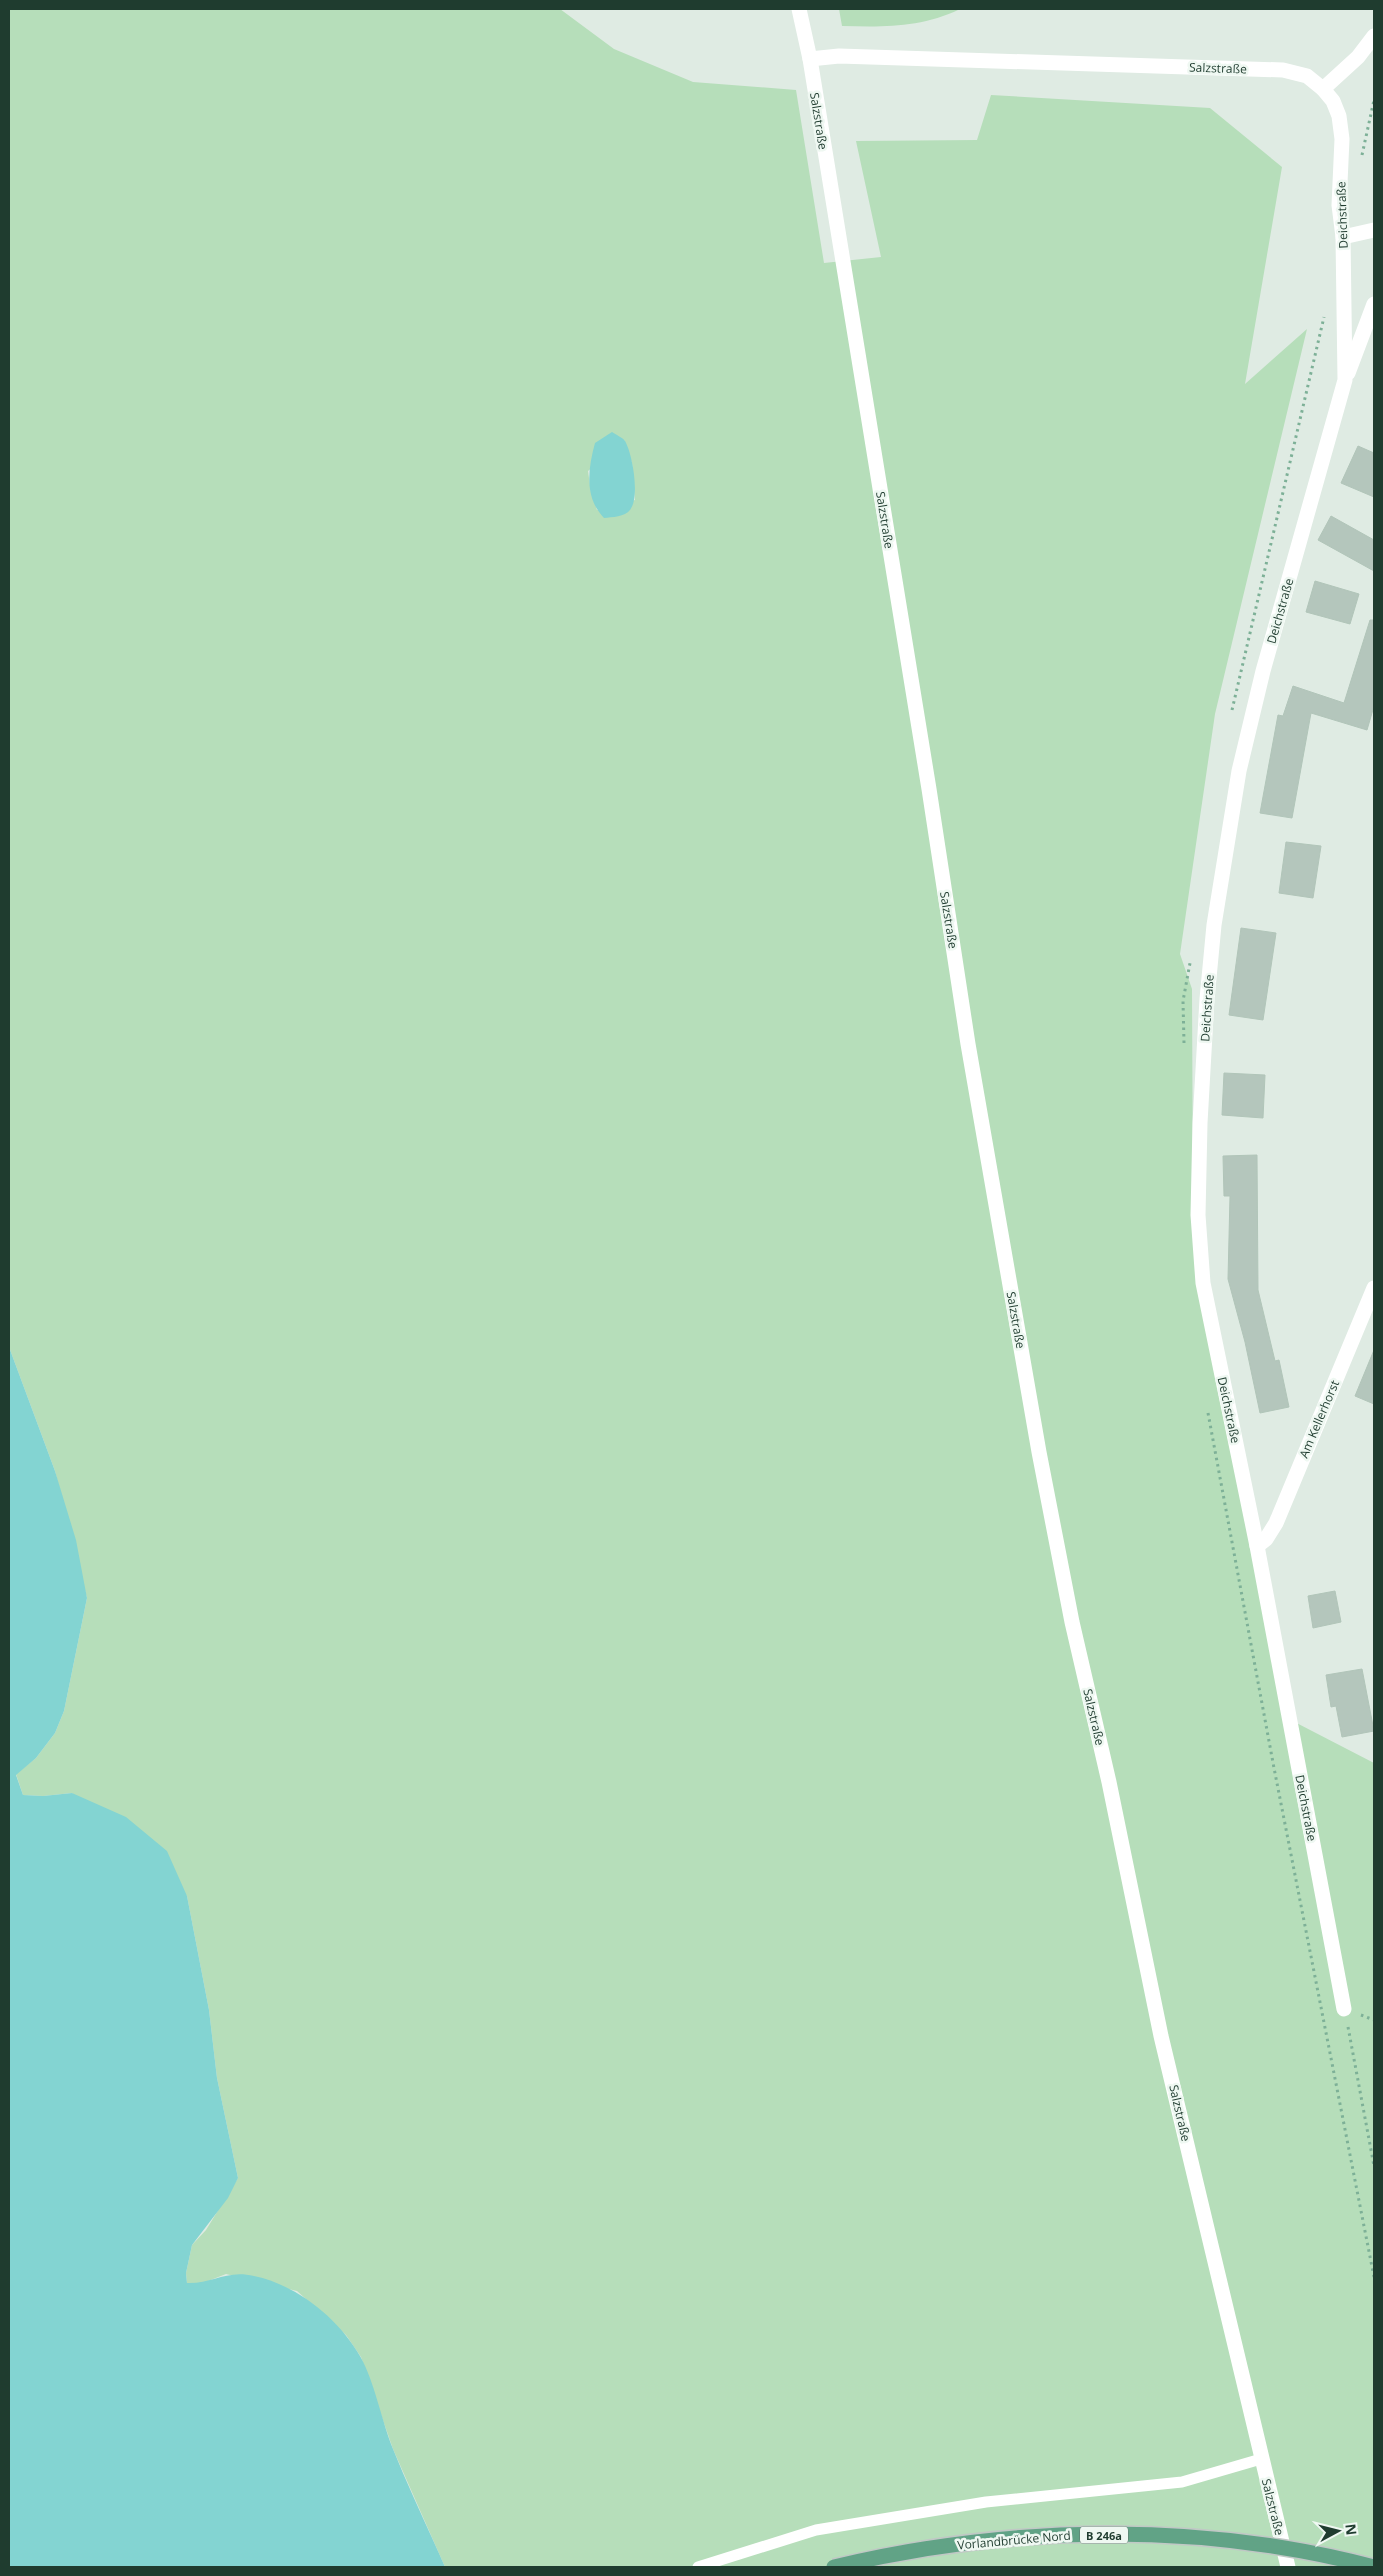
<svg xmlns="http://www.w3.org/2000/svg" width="1383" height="2576" font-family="'Open Sans',sans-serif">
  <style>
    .green { fill: #b6deba; fill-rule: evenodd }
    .water { fill: #83d4d2 }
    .building { fill: #b4c6bc; stroke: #b1c5b9 }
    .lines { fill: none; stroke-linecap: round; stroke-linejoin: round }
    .path { stroke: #7db097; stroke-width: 3; stroke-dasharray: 2.5 4; stroke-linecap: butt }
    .service { stroke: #fff; stroke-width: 11 }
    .minor { stroke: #fff; stroke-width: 15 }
    .tertiary { stroke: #fff; stroke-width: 15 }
    .primary-bridge-casing { stroke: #c0c8c5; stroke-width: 18; stroke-linecap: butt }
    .primary-bridge { stroke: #61a386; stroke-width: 15 }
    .labels { text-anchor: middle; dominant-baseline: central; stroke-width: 5; stroke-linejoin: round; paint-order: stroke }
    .shield { fill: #eff8f2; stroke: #5d746a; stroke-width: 1 }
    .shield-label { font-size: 11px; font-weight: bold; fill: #1f3c2f }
    .street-label { font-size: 12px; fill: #1f3c2f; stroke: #eff8f2 }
  </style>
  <rect width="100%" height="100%" fill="#dfebe3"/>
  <g class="green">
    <path d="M9,9H560L614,49L693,82L796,90L824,263L881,257L856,141L977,140L991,95L1210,108L1282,167L1245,384L1307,329L1215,714L1180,954L1192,989L1193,1207L1283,1716L1374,1763V2567H445L393,2449L361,2357L346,2335L297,2291L226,2274L203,2283H187L186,2273L192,2245L206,2230L238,2178L217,2078L209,2010L187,1896L72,1793L43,1796L23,1795L16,1774L36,1758L55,1733L64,1711L87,1598L55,1471L9,1347ZM624,440L632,463L635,500L597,510L591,492L588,471Z"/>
    <path d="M839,9H960C921,28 884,27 842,26Z"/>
  </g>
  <g class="water">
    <path d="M612,432C616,435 622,437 625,441C633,455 640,498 630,510C625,517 612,517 604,518C584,497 588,469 595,443Z"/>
    <path d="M9,1347L55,1471L76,1540L87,1598L64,1711L55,1733L36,1758L16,1775L23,1795L43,1796L72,1793L126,1817L167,1851L187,1896L209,2010L217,2078L238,2178L228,2198L192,2245L186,2273L187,2283C212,2284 227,2269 254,2276C297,2285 338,2318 360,2356C374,2380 382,2422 393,2449C409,2489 428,2528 445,2567H9Z"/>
  </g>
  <g class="building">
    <polygon points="1358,446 1374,453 1374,497 1341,483"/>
    <polygon points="1331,516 1374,540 1374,571 1318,540"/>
    <polygon points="1315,581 1359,594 1350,624 1306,612"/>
    <polygon points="1370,620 1374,620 1374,706 1367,730 1311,713 1292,818 1260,813 1278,715 1283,716 1293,686 1344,703"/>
    <polygon points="1286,842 1321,846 1313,898 1279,893"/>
    <polygon points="1241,928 1276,933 1263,1020 1229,1015"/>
    <polygon points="1224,1073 1265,1075 1263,1118 1222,1115"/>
    <polygon points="1257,1155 1258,1290 1275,1361 1279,1360 1289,1407 1260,1413 1245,1342 1228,1279 1230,1196 1224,1196 1223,1156"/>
    <polygon points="1374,1350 1374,1404 1355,1396"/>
    <polygon points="1335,1591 1341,1622 1313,1628 1308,1596"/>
    <polygon points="1362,1669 1374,1731 1342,1737 1336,1706 1331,1707 1326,1675"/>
  </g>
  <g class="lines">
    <g class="path">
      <polyline points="1362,155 1374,100"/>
      <polyline points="1232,710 1324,317"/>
      <polyline points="1184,1043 1183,1001 1190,963"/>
      <polyline points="1208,1413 1274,1768 1374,2277"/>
      <polyline points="1361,2015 1374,2020"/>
      <polyline points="1348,2027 1374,2166"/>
    </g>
    <polyline class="service" points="698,2567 816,2530 986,2502 1182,2482 1261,2459"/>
    <g class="minor">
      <polyline points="810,59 839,56 1283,70 1307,76 1323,89"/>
      <polyline points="1343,237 1374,230"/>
      <polyline points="1348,373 1374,304"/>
      <polyline points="1257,1546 1266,1539 1276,1523 1374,1288"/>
      <polyline points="1344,2009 1257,1546 1203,1283 1198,1215 1200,1123 1207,999 1214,925 1239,771 1263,671 1345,380 1343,237 1339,205 1342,139 1339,116 1333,101 1323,89 1358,57 1374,36"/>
    </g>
    <polyline class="tertiary" points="799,9 810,59 929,789 968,1044 1039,1452 1072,1622 1109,1782 1161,2036 1288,2567"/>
    <defs>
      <path id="primary-bridge" d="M834,2567C1009,2525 1199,2521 1374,2567"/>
    </defs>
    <use href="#primary-bridge" class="primary-bridge-casing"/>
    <use href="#primary-bridge" class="primary-bridge"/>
  </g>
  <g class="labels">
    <rect class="shield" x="1080" y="2526.5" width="48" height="17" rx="4"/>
    <g class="shield-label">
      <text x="1104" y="2535">B 246a</text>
    </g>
    <g class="street-label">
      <text transform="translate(1218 68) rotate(2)">Salzstraße</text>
      <text transform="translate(819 121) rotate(81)">Salzstraße</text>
      <text transform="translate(1342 215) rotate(-92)">Deichstraße</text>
      <text transform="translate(885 520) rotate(81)">Salzstraße</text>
      <text transform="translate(1280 611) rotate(-74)">Deichstraße</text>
      <text transform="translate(949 920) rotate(81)">Salzstraße</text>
      <text transform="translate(1207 1008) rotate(-86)">Deichstraße</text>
      <text transform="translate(1016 1320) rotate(80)">Salzstraße</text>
      <text transform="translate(1229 1410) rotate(78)">Deichstraße</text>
      <text transform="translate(1319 1419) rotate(-67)">Am Kellerhorst</text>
      <text transform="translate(1094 1717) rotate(77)">Salzstraße</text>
      <text transform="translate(1306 1808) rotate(79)">Deichstraße</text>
      <text transform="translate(1180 2113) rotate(77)">Salzstraße</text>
      <text transform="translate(1273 2507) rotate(76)">Salzstraße</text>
      <text transform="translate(1014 2540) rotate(-5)">Vorlandbrücke Nord</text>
    </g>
  </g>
  <rect width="1383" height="2576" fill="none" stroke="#1f3c2f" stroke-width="20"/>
  <g transform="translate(1338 2531) rotate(83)" stroke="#eff8f2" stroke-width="4" paint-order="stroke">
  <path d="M0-4L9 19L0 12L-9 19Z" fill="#1f3c2f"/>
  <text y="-8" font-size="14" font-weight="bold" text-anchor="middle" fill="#1f3c2f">N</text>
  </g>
</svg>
